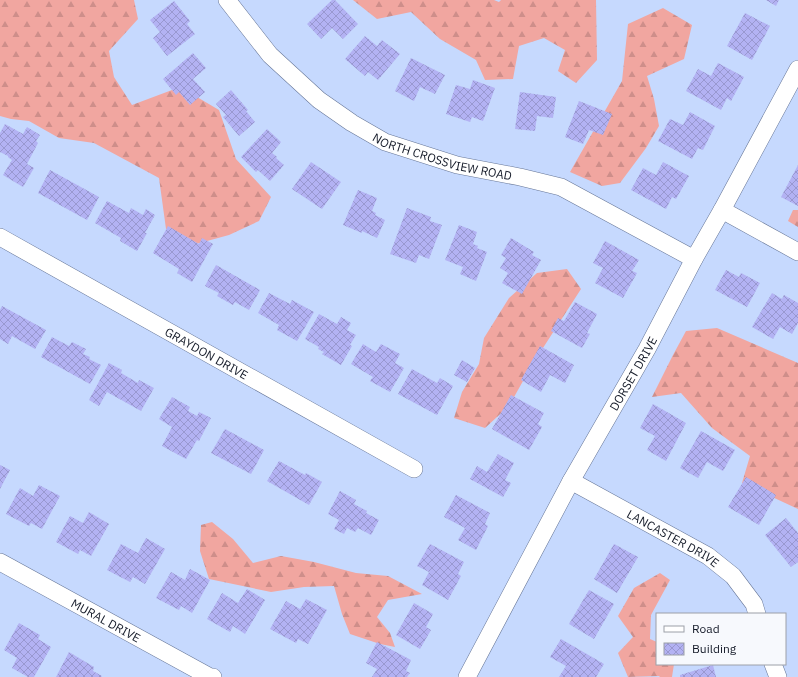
<svg xmlns="http://www.w3.org/2000/svg" width="798" height="677" font-family="'IBM Plex Sans',sans-serif">
  <style>
    .forest { fill: url(#forest-firs) }
    .building { fill: url(#building-cross-hatch) }
    .lines { fill: none; stroke-linecap: round; stroke-linejoin: round }
    .minor-casing { stroke: #667697; stroke-width: 18 }
    .minor { stroke: #fff; stroke-width: 17 }
    .labels { text-anchor: middle; dominant-baseline: central; stroke-width: 3.5; stroke-linejoin: round; paint-order: stroke }
    .street-label { font-size: 12px; fill: #141a28; stroke: #f7f9fd }
  </style>
  <defs>
    <pattern id="forest-firs" width="22" height="20" patternUnits="userSpaceOnUse"><rect width="22" height="20" fill="#f1a6a0"/><path d="M5 1l3.5 6h-7zM16 11l3.5 6h-7z" fill="#ce8e8a"/></pattern>
    <pattern id="building-cross-hatch" width="8" height="8" patternUnits="userSpaceOnUse"><rect width="8" height="8" fill="#b3b2f3"/><path d="M0 0l8 8M0 8l8-8" fill="none" stroke="#9998d0"/></pattern>
  </defs>
  <rect width="100%" height="100%" fill="#c6d9fe"/>
  <g class="forest">
    <polygon points="0,0 134,0 138,19 109,51 114,77 132,105 180,87 219,110 236,159 271,197 259,221 229,235 196,244 166,229 159,178 94,143 59,138 29,121 11,119 0,116"/>
    <polygon points="353,0 494,0 499,2 501,0 596,0 597,60 576,83 558,71 565,50 544,38 519,46 513,79 485,80 476,60 440,39 411,12 377,19"/>
    <polygon points="663,8 692,25 684,59 647,76 654,99 659,126 646,148 620,183 602,186 570,172 622,81 628,24"/>
    <polygon points="793,210 798,210 798,227 788,221"/>
    <polygon points="567,269 581,289 532,365 509,406 485,428 454,418 462,392 479,364 484,338 509,298 537,273"/>
    <polygon points="717,328 798,363 798,509 742,483 750,456 712,428 681,393 652,397 673,355 686,331"/>
    <polygon points="212,522 233,539 253,563 281,556 314,562 356,573 388,576 422,594 388,600 377,617 390,633 395,647 380,644 350,634 342,614 334,586 304,587 271,592 209,579 200,551 201,525"/>
    <polygon points="660,573 670,580 651,615 650,639 657,642 657,664 674,664 672,677 660,677 659,676 628,677 618,653 633,637 618,616 634,588"/>
  </g>
  <g class="building">
    <polygon points="332,0 335,0 358,24 343,39 332,28 321,39 307,24"/>
    <polygon points="766,0 779,0 776,6"/>
    <polygon points="174,1 190,21 187,24 195,34 167,56 153,38 160,32 150,20"/>
    <polygon points="745,13 770,26 752,60 727,46"/>
    <polygon points="365,36 377,46 382,40 400,54 378,80 368,72 365,76 345,59"/>
    <polygon points="193,53 206,68 193,79 205,92 190,105 179,92 176,95 163,79"/>
    <polygon points="411,58 445,75 435,94 420,87 414,101 395,91"/>
    <polygon points="718,63 744,77 731,101 727,98 721,110 686,91 698,69 711,76"/>
    <polygon points="473,80 495,88 483,121 472,117 470,122 446,114 456,85 470,89"/>
    <polygon points="231,90 248,110 246,111 255,122 239,136 223,117 226,115 216,104"/>
    <polygon points="520,92 556,97 553,118 537,116 535,131 515,129"/>
    <polygon points="579,101 612,114 603,135 589,130 583,144 565,137"/>
    <polygon points="690,112 715,126 703,150 698,148 692,159 658,141 670,119 683,125"/>
    <polygon points="5,124 23,134 27,127 40,135 36,141 38,143 27,164 34,168 23,187 3,175 12,160 8,157 8,156 0,152 0,133"/>
    <polygon points="267,129 281,142 272,153 277,157 276,158 284,165 270,181 258,170 256,172 241,157"/>
    <polygon points="311,162 341,182 322,209 292,189"/>
    <polygon points="663,162 689,176 676,199 672,197 666,209 631,190 643,168 656,175"/>
    <polygon points="798,165 798,206 781,197"/>
    <polygon points="50,170 99,197 87,220 38,193"/>
    <polygon points="358,190 377,198 372,211 376,213 375,215 385,220 377,238 362,231 362,233 343,225"/>
    <polygon points="107,201 129,213 131,208 143,215 146,209 155,215 145,233 147,233 137,251 120,241 121,238 95,223"/>
    <polygon points="407,208 431,217 430,221 442,225 429,259 419,255 416,263 390,254"/>
    <polygon points="459,225 477,232 473,244 478,246 477,248 487,252 476,281 460,274 463,267 445,260"/>
    <polygon points="168,226 199,244 202,238 213,244 192,282 177,273 179,269 153,253"/>
    <polygon points="511,238 534,252 532,255 541,260 522,294 502,283 508,273 500,268 506,258 501,255"/>
    <polygon points="605,241 639,260 632,271 637,273 623,298 595,283 603,268 593,263"/>
    <polygon points="216,265 260,290 249,310 235,302 233,305 217,296 219,293 205,286"/>
    <polygon points="726,270 739,277 741,273 760,283 747,307 715,290"/>
    <polygon points="269,293 290,304 292,300 314,312 297,341 277,330 279,325 258,313"/>
    <polygon points="772,293 782,299 784,295 798,303 798,323 792,334 780,327 773,339 752,327"/>
    <polygon points="575,302 597,314 587,333 590,334 582,348 551,331 558,318 564,321"/>
    <polygon points="2,306 46,330 35,349 12,336 8,344 0,339 0,310"/>
    <polygon points="319,314 337,324 341,317 351,323 347,330 356,335 350,345 352,346 341,365 322,354 324,352 318,349 319,347 305,339"/>
    <polygon points="52,337 69,346 72,342 86,349 83,354 90,357 89,359 101,365 90,384 41,357"/>
    <polygon points="363,344 376,352 381,344 400,354 395,363 404,368 390,392 370,381 373,377 351,364"/>
    <polygon points="540,346 574,365 565,383 550,375 541,392 521,380"/>
    <polygon points="462,360 475,368 467,382 454,375"/>
    <polygon points="109,363 122,370 121,373 138,383 139,380 154,388 141,411 107,392 99,406 89,400"/>
    <polygon points="412,369 437,383 440,378 453,386 437,415 398,394"/>
    <polygon points="511,395 544,413 538,424 542,427 529,450 492,429"/>
    <polygon points="172,397 190,407 188,411 197,416 199,412 211,418 199,441 197,440 186,459 162,446 172,427 159,419"/>
    <polygon points="653,404 686,423 666,461 647,450 655,436 640,428"/>
    <polygon points="225,429 264,450 251,474 211,453"/>
    <polygon points="701,431 735,450 723,471 707,462 698,478 680,468"/>
    <polygon points="498,454 514,463 505,480 511,483 503,497 470,479 477,466 487,472"/>
    <polygon points="279,461 305,475 306,473 322,482 309,505 267,481"/>
    <polygon points="0,465 10,470 0,489"/>
    <polygon points="746,477 776,495 759,525 728,507"/>
    <polygon points="39,485 60,496 42,529 31,523 29,526 6,514 20,488 33,496"/>
    <polygon points="340,491 356,500 354,504 367,511 366,513 379,520 371,535 358,528 355,532 347,528 344,534 334,529 339,520 328,514"/>
    <polygon points="456,495 490,513 485,524 488,526 476,550 458,540 465,528 444,517"/>
    <polygon points="89,512 109,524 91,556 80,550 78,554 56,542 70,516 83,523"/>
    <polygon points="786,518 798,533 798,562 791,567 765,535"/>
    <polygon points="146,538 165,549 145,584 133,577 130,582 107,570 121,544 138,553"/>
    <polygon points="430,544 464,562 458,574 461,576 448,600 422,585 429,572 417,566"/>
    <polygon points="614,544 638,557 617,593 594,579"/>
    <polygon points="190,569 210,580 192,613 181,606 179,610 156,598 171,572 185,580"/>
    <polygon points="247,589 265,600 245,634 233,626 230,632 207,619 222,593 238,603"/>
    <polygon points="589,590 614,604 594,639 569,624"/>
    <polygon points="306,599 327,610 308,644 298,639 296,643 270,629 286,601 300,609"/>
    <polygon points="414,603 433,614 426,627 431,630 420,649 396,635"/>
    <polygon points="19,623 40,635 38,639 51,647 34,677 28,677 12,668 17,658 4,650"/>
    <polygon points="561,639 604,664 596,677 559,677 566,666 550,657"/>
    <polygon points="377,642 411,660 406,671 410,673 407,677 372,677 377,669 366,663"/>
    <polygon points="69,652 94,667 93,671 102,676 101,677 56,677"/>
    <polygon points="713,665 716,677 680,677 680,675"/>
  </g>
  <g class="lines">
    <defs>
      <g id="minor">
        <path id="s1" d="M227,0L270,55L319,100L352,123L385,142L457,165L520,177L561,187L694,259"/>
        <polyline points="722,210 798,252"/>
        <path id="s2" d="M0,237L414,469"/>
        <path id="s3" d="M571,481L708,556L733,576L754,604L757,614"/>
        <path id="s4" d="M0,562L210,677H213"/>
        <polyline points="773,664 778,677"/>
        <path id="s5" d="M467,677L571,481L647,349L694,259L722,210L798,69"/>
      </g>
    </defs>
    <use href="#minor" class="minor-casing"/>
    <use href="#minor" class="minor"/>
  </g>
  <g class="labels">
    <g class="street-label">
      <text stroke="none"><textPath href="#s1" startOffset="274">NORTH CROSSVIEW ROAD</textPath></text>
      <text stroke="none"><textPath href="#s2" startOffset="237">GRAYDON DRIVE</textPath></text>
      <text stroke="none"><textPath href="#s5" startOffset="346">DORSET DRIVE</textPath></text>
      <text stroke="none"><textPath href="#s3" startOffset="117">LANCASTER DRIVE</textPath></text>
      <text stroke="none"><textPath href="#s4" startOffset="121">MURAL DRIVE</textPath></text>
    </g>
  </g>
  <rect x="656" y="613" width="130" height="52" fill="#f7f9fd" stroke="#9ca0a8"/>
  <rect x="664" y="626" width="20" height="6" fill="#ffffff" stroke="#9ca0a8"/>
  <text x="692" y="633" font-size="12" fill="#141a28">Road</text>
  <rect x="664" y="643" width="20" height="12" fill="url(#building-cross-hatch)" stroke="#9ca0a8"/>
  <text x="692" y="653" font-size="12" fill="#141a28">Building</text>
</svg>
